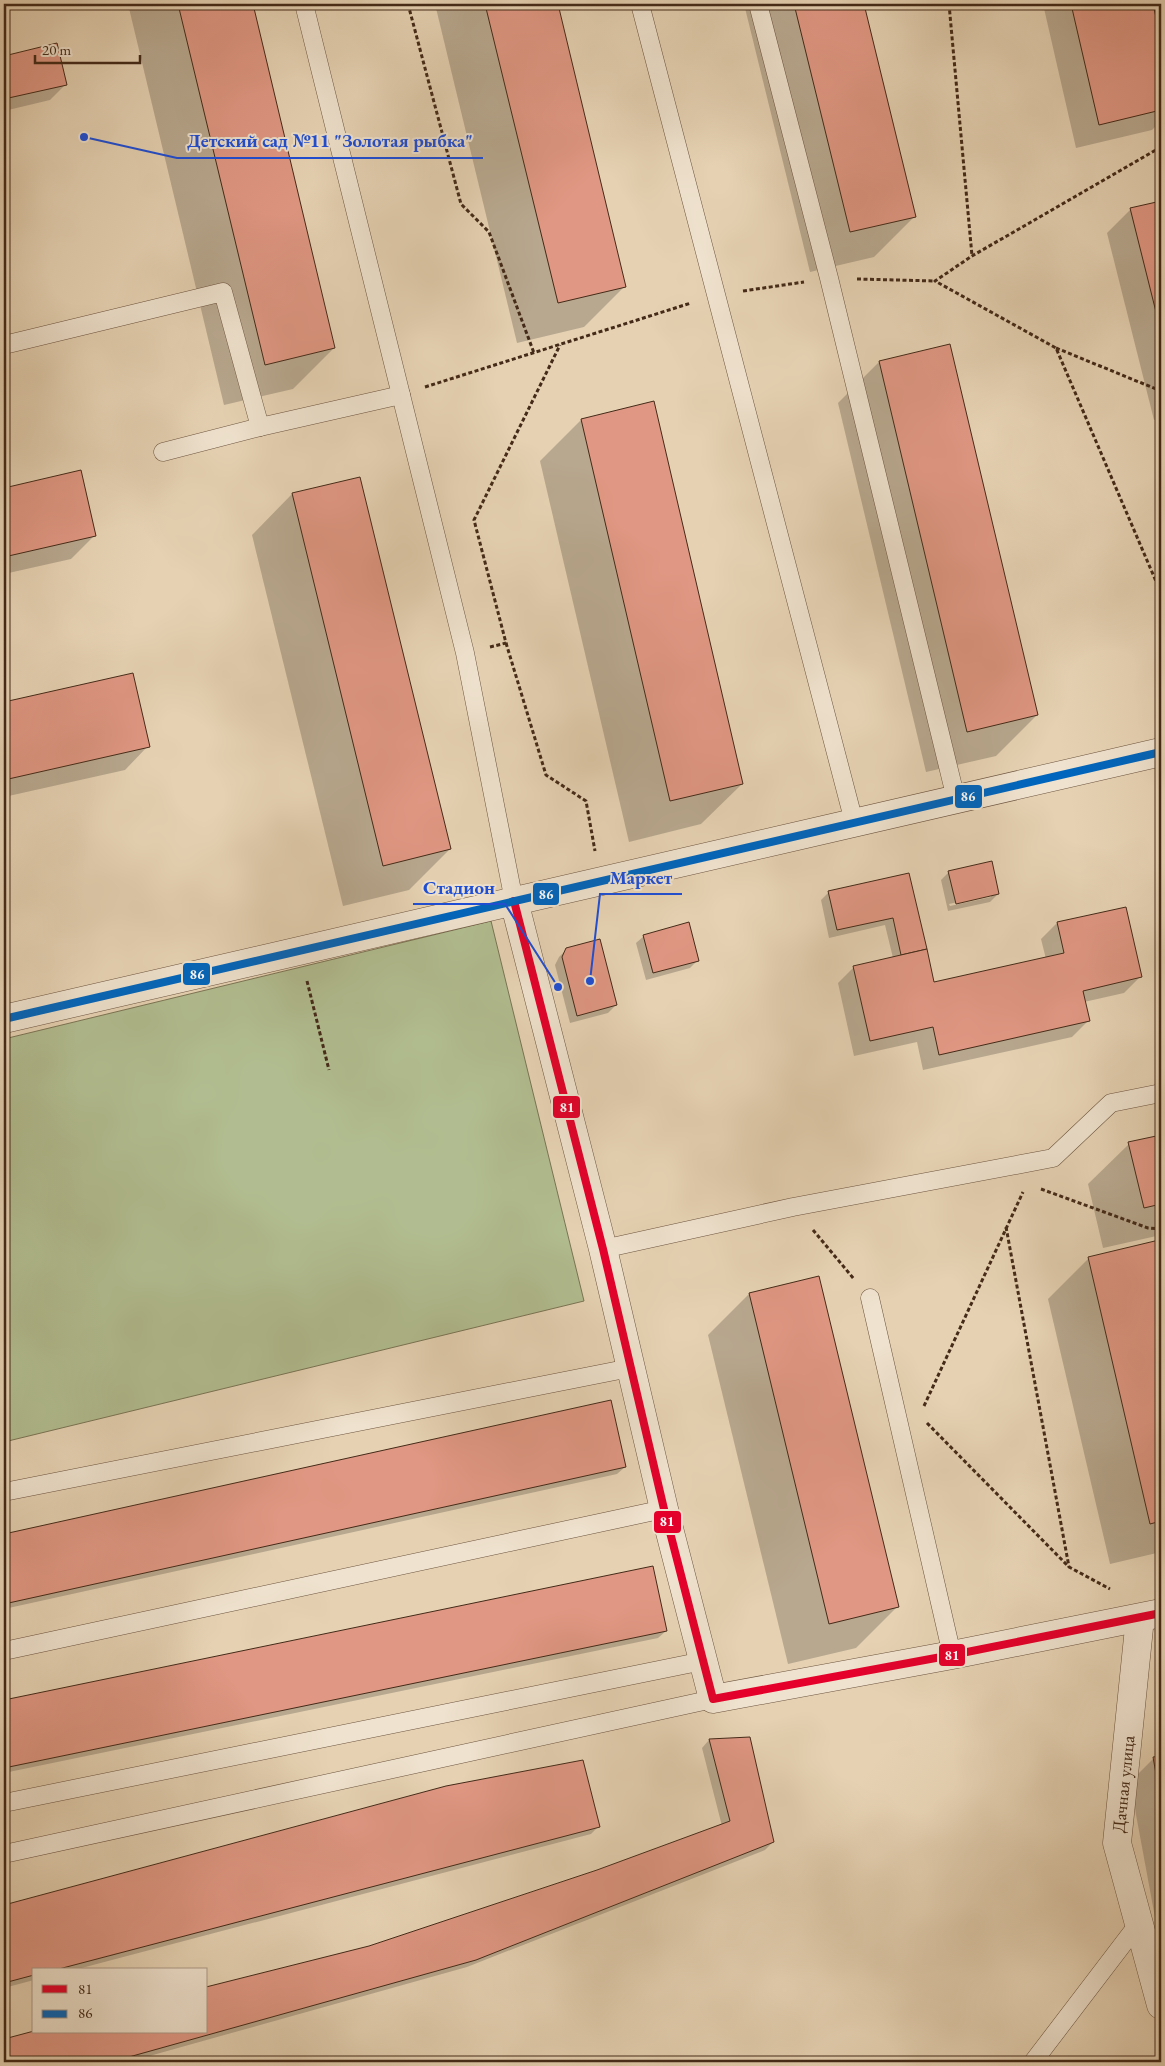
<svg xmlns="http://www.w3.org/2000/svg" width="1165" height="2066" font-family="'EB Garamond',serif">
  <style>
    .green { fill: #b1bd90; stroke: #7a7454 }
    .shadow { fill: #0003; fill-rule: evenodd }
    .building { fill: #e09783; stroke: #442a18 }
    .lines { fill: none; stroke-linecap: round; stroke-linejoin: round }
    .lane-casing { stroke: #6c543f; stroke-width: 19 }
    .street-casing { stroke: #6c543f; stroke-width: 29 }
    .path { stroke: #442a18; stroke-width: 3; stroke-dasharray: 4 2.5; stroke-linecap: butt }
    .lane { stroke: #efe2ce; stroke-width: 18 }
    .street { stroke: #efe2ce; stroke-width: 28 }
    .bus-1-casing { stroke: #efe2ce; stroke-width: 11 }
    .bus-2-casing { stroke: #efe2ce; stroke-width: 11 }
    .bus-1 { stroke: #e4002b; stroke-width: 8 }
    .bus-2 { stroke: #0065bd; stroke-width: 8 }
    .labels { text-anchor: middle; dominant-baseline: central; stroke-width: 4; stroke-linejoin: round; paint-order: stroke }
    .street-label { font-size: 18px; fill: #442a18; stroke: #efe2ce }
    .leader { fill: none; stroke: #1d4ed8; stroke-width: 2 }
    .callout-dot { fill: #1d4ed8; stroke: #efe2ce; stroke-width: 2 }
    .callout-label { font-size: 19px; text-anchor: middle; font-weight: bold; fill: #1d4ed8; stroke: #efe2ce; stroke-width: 4; stroke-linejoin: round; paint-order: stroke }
    .line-badge { stroke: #efe2ce; stroke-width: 2 }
    .badge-label { font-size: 14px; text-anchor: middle; font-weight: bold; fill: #fff }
  </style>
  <rect width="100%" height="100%" fill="#e6d2b3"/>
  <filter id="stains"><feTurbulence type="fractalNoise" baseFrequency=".004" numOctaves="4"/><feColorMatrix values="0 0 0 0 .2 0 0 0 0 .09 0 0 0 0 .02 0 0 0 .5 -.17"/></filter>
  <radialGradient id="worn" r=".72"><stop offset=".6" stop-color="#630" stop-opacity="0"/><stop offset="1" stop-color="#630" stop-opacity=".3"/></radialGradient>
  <polygon class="green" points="491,921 584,1301 4,1442 4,1039"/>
  <g class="shadow">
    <polygon points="128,4 251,4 334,348 293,389 224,405"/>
    <polygon points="435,4 557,4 625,286 584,327 517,343"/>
    <polygon points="744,4 863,4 915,216 874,257 810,272"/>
    <polygon points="1043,4 1152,4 1161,45 1161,121 1152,130 1076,148"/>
    <polygon points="56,45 66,84 50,100 4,111 4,57"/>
    <polygon points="1161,202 1161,418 1154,420 1107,233 1131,209"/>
    <polygon points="949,345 1037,715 996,756 926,772 838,403 879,362"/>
    <polygon points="581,420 742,784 701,824 629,842 540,461"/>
    <polygon points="80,471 95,535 71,559 4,574 4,489"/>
    <polygon points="292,494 450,849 409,890 343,906 252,535"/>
    <polygon points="132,675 148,746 125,770 4,797 4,703"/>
    <path d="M949,872L998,894L990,902L948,911L941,880ZM991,895V897L950,906L949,904Z"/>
    <polygon points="908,874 933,984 1046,959 1041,939 1057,923 1140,977 1124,993 1084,1002 1088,1021 1072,1037 923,1070 917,1042 854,1056 838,983 854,967 893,958 885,925 829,938 821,900 829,892"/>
    <polygon points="644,936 698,960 690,968 646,980 636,943"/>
    <polygon points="567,949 616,1005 608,1013 570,1023 555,965 559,957"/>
    <polygon points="1161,1136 1161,1235 1103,1248 1088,1184 1129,1144"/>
    <polygon points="1159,1242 1161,1254 1161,1552 1110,1564 1048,1299 1089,1258"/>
    <polygon points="749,1294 897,1607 856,1648 788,1664 708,1335"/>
    <polygon points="610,1402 625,1467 617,1474 4,1609 4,1535"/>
    <polygon points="652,1568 666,1631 658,1638 4,1773 4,1701"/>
    <polygon points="709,1740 773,1842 765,1850 467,1967 128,2062 4,2062 4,2040 35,2032 206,2032 369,1947 597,1872 722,1826 702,1748"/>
    <polygon points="1161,1757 1161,1950 1130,1782 1154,1758"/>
    <polygon points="446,1787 599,1826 591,1834 74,1970 34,1970 34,1980 4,1988 4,1906"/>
  </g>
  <g class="building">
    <polygon points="178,4 253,4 335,348 265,365"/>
    <polygon points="485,4 558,4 626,287 558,303"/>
    <polygon points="794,4 864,4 916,217 850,232"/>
    <polygon points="1071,4 1153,4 1161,40 1161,110 1099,125"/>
    <polygon points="57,43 67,85 4,99 4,56"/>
    <polygon points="4,133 9,155 4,156"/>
    <polygon points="1161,201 1161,332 1130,208"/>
    <polygon points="950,344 1038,715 967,732 879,361"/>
    <polygon points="654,401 743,784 670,801 581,419"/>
    <polygon points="81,470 96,536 4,557 4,488"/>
    <polygon points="360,477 451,849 383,866 292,493"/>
    <polygon points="133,673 150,747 4,780 4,702"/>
    <polygon points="992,861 999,894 956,904 948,871"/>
    <polygon points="909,873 927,949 901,955 893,918 837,930 828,891"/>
    <polygon points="1126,907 1142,977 1083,991 1090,1021 939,1055 933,1027 870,1041 853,966 927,949 934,982 1064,953 1057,922"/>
    <polygon points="689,922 699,961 653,973 643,935"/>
    <polygon points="600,939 617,1005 577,1016 562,957 566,948"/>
    <polygon points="1161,1135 1161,1204 1144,1208 1128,1142"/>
    <polygon points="1159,1240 1161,1521 1150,1524 1088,1257"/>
    <polygon points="819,1276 899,1607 829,1624 749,1293"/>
    <polygon points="611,1400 626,1467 4,1604 4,1534"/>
    <polygon points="653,1566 667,1631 4,1768 4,1700"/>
    <polygon points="750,1737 774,1842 476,1960 111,2062 4,2062 4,2039 34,2031 206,2032 206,1987 369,1946 597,1870 730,1821 709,1739"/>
    <polygon points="1161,1756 1161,1802 1153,1757"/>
    <polygon points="583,1760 600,1827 55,1970 34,1970 34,1975 4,1983 4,1905 446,1786"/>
  </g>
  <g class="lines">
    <defs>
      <g id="lane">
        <polyline points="304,4 465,653 514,901"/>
        <polyline points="640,4 854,822"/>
        <polyline points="758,4 829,278 956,799"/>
        <polyline points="4,345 223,292 260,427 401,395"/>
        <polyline points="163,452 260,427"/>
        <polyline points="603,1249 793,1207 1053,1158 1111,1103 1161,1093"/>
        <polyline points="870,1298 952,1655"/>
        <polyline points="4,1492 630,1368"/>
        <polyline points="4,1651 664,1509"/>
        <polyline points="4,1803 703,1661"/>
        <polyline points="4,1854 713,1699"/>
        <polyline points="1033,2062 1139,1923"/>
      </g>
      <g id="street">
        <polyline points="514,901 603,1249 664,1509 713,1699 952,1655 1161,1613"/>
        <polyline points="4,1019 1161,752"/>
        <polyline points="1140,1618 1117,1843 1161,2005"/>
      </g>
    </defs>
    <use href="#lane" class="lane-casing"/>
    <use href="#street" class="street-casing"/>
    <g class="path">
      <polyline points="408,4 461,204 489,232 534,353"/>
      <polyline points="949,4 972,256"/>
      <polyline points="1161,147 972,256 935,281 1056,348 1161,593"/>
      <polyline points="857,279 935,281"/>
      <polyline points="743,291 804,282"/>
      <polyline points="1056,348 1161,391"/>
      <polyline points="425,387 691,303"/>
      <polyline points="506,643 546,775 586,801 595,851"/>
      <polyline points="490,647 506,643 474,520 560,345"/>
      <polyline points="307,981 329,1070"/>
      <polyline points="1041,1189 1148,1228 1161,1229"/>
      <polyline points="1006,1227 1069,1567"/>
      <polyline points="813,1230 854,1279"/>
      <polyline points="924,1406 1023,1192"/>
      <polyline points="927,1423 1069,1567 1110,1589"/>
    </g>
    <use href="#lane" class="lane"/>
    <use href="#street" class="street"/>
    <defs>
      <polyline id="bus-1" points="514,901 603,1249 664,1509 713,1699 952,1655 1161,1613"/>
      <polyline id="bus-2" points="4,1019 1161,752"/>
    </defs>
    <use href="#bus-1" class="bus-1-casing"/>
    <use href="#bus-2" class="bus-2-casing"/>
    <use href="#bus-1" class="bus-1"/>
    <use href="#bus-2" class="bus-2"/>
  </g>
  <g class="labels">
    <g class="street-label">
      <text transform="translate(1123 1784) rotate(-84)">Дачная улица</text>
    </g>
  </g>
  <path class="leader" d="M84 137L177 158H483M590 981L600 894H682M558 987L505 904H413"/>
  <g class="callout-dot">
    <circle cx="84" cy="137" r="5"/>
    <circle cx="590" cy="981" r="5"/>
    <circle cx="558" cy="987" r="5"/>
  </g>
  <g class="callout-label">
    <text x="330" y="147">Детский сад №11 "Золотая рыбка"</text>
    <text x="641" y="884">Маркет</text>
    <text x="459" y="894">Стадион</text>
  </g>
  <g class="line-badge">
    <rect x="954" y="784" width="29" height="25" rx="5" fill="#0065bd"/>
    <rect x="532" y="882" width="28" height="24" rx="5" fill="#0065bd"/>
    <rect x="182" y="962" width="29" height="24" rx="5" fill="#0065bd"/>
    <rect x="552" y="1095" width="29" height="24" rx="5" fill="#e4002b"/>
    <rect x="653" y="1510" width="29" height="24" rx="5" fill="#e4002b"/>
    <rect x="938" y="1643" width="28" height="24" rx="5" fill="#e4002b"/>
  </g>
  <g class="badge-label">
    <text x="968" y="801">86</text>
    <text x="546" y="899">86</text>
    <text x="197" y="979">86</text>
    <text x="567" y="1112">81</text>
    <text x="667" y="1526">81</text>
    <text x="952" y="1660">81</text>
  </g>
  <rect width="1165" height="2066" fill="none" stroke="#e6d2b3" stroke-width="20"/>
  <rect x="5" y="5" width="1155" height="2056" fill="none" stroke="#442a18" stroke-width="2.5"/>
  <rect x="10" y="10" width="1145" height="2046" fill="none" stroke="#442a18"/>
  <rect x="32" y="1968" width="175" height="65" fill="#efe2ce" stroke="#ab9885"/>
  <rect x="42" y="1985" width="25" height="8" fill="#e4002b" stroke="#ab9885"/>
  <text x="78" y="1994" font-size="15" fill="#442a18">81</text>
  <rect x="42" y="2010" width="25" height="8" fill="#0065bd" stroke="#ab9885"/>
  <text x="78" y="2018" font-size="15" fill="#442a18">86</text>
  <path d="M35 55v8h105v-8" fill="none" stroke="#442a18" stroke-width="2.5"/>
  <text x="42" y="55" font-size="15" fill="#442a18" stroke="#efe2ce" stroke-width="4" paint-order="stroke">20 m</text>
  <rect width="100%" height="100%" filter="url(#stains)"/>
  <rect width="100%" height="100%" fill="url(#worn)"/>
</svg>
